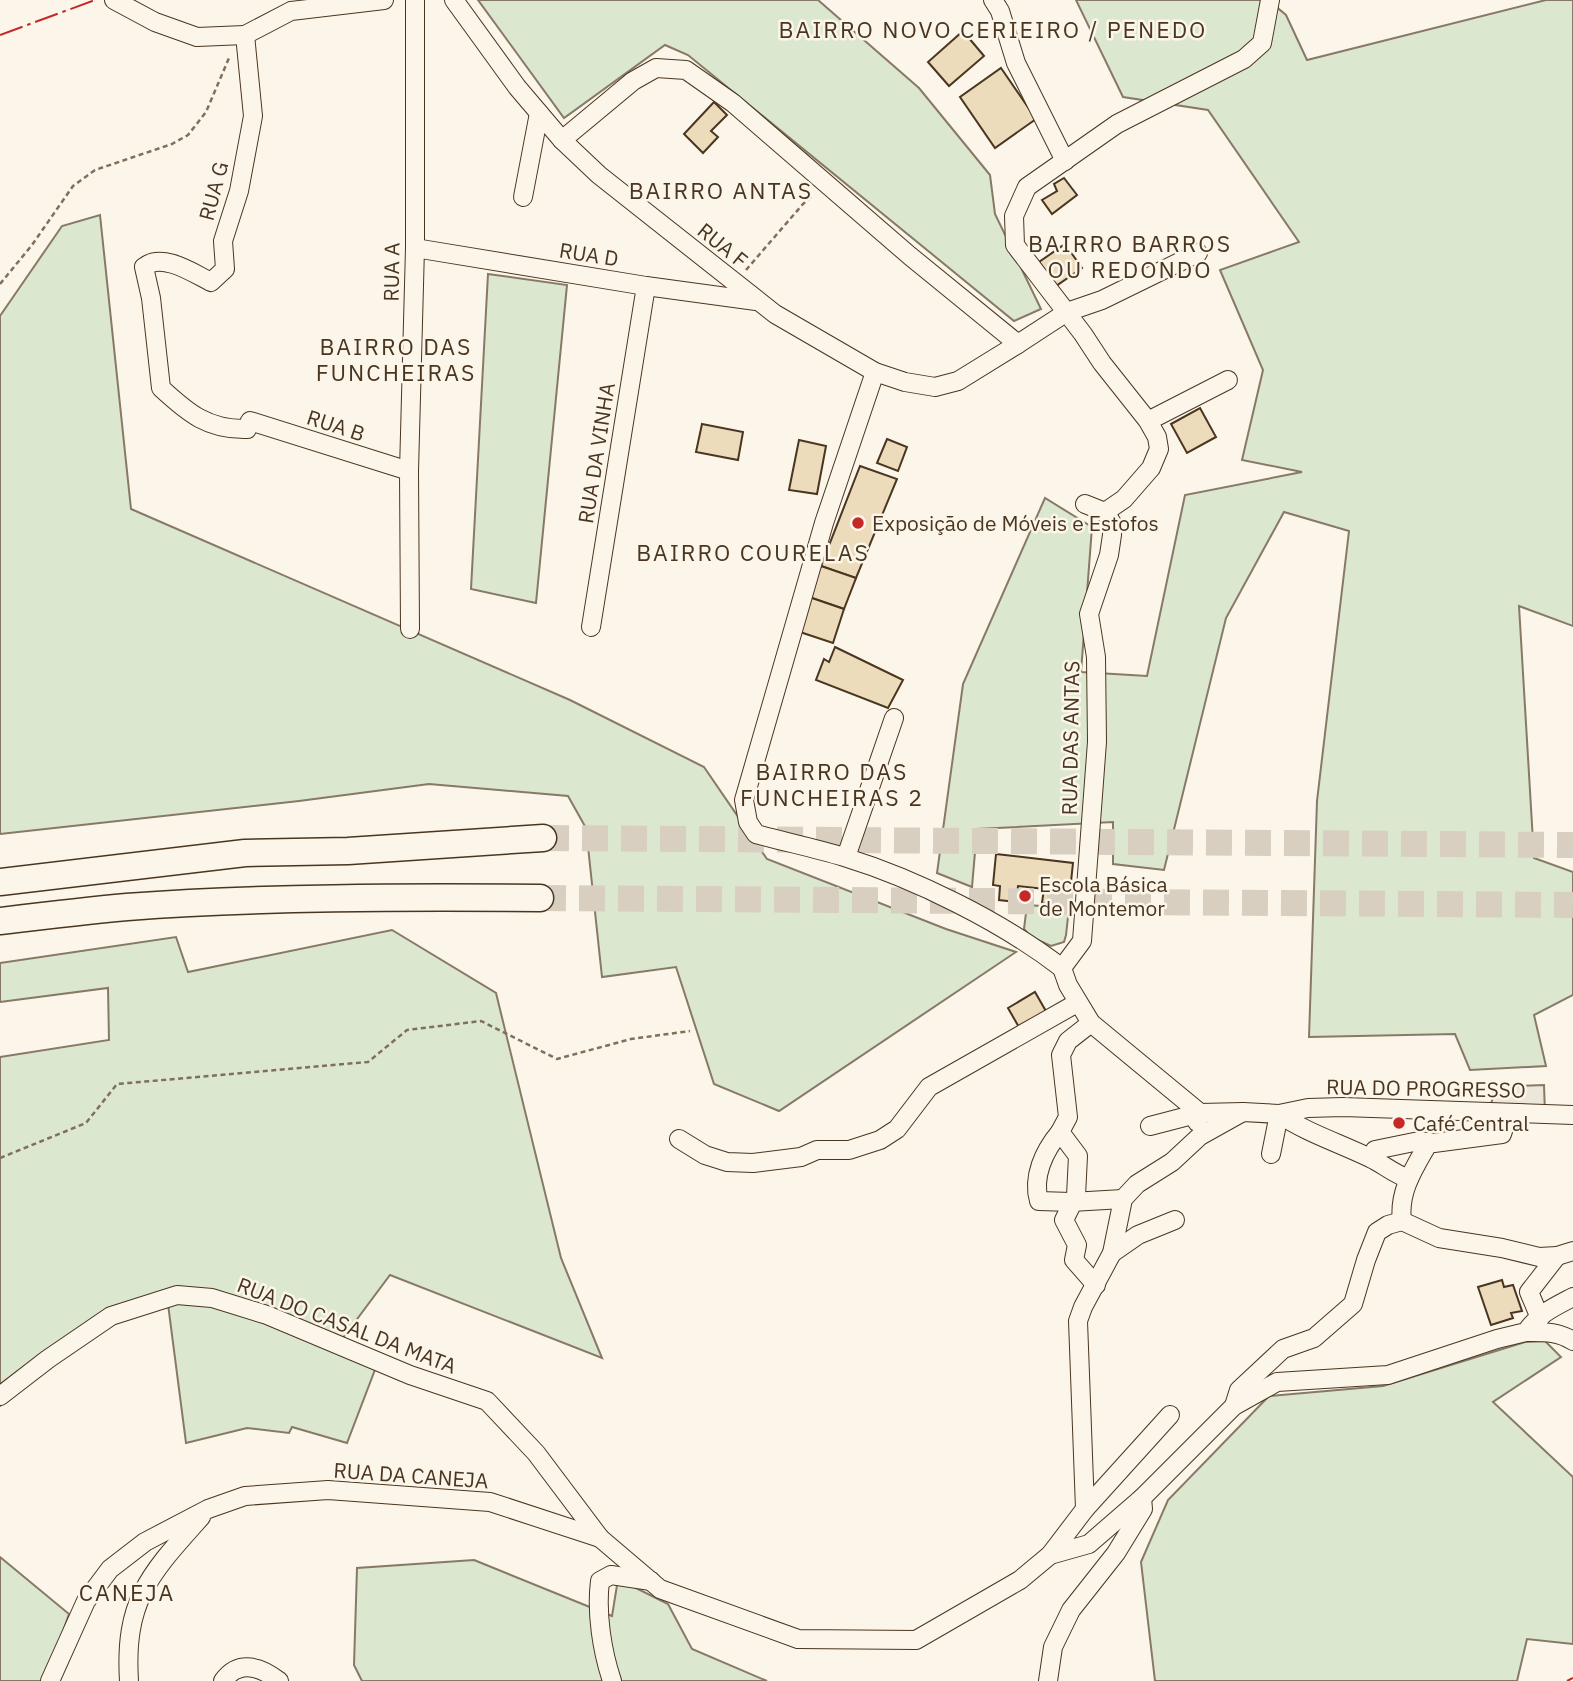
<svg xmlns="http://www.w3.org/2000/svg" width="1573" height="1681" font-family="'IBM Plex Sans',sans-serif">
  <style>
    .green { fill: #dce7d0; stroke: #887966; stroke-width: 2 }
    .parking { fill: #ede7d9; stroke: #887966; stroke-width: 2 }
    .building { fill: #ecdcbc; stroke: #4a3520; stroke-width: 2 }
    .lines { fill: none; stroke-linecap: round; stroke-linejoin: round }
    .highway-tunnel { stroke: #d8cfc1; stroke-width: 26; stroke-dasharray: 26 13; stroke-linecap: butt }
    .minor-casing { stroke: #4a3520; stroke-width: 20 }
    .highway-casing { stroke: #4a3520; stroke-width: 29 }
    .path { stroke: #7f6f5c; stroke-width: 2.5; stroke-dasharray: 5 3.5; stroke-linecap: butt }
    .minor { stroke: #fbf6e9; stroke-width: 18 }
    .highway { stroke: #fbf6e9; stroke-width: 26 }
    .power { stroke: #c62828; stroke-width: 2; stroke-dasharray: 24 5 3.5 5; stroke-linecap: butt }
    .poi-dot { fill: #c62828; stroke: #fbf6e9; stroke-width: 2.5 }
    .labels { text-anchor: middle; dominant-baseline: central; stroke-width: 5; stroke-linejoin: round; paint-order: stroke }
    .street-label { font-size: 21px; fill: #4a3520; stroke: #fbf6e9 }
    .poi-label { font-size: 21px; fill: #4a3520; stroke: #fbf6e9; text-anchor: start }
    .neighbourhood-label { font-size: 23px; letter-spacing: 2px; fill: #4a3520; stroke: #fbf6e9 }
  </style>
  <rect width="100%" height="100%" fill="#fbf6e9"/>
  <g class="green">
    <polygon points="478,0 818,0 919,88 990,175 995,214 1041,309 1014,321 688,55 665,45 564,118"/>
    <polygon points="1076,0 1268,0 1286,15 1307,60 1546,0 1573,0 1573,626 1519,606 1534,858 1573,872 1573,995 1534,1015 1546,1066 1470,1070 1455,1034 1309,1037 1317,801 1349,531 1284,512 1226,618 1164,870 1113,864 1113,822 977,829 972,887 937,873 963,684 1045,498 1092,527 1081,672 1147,676 1185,495 1302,472 1242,460 1263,370 1220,270 1299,242 1208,110 1123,97"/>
    <polygon points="100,215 131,509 570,700 704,767 767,859 946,929 1016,952 779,1111 714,1084 676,967 602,977 586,828 568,796 429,784 299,801 0,834 0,316 62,226"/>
    <polygon points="488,274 567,285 536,603 471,589"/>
    <polygon points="1027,905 1069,908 1066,935 1064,942 1051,946 1031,937 1024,929"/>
    <polygon points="392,930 496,993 561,1258 602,1358 390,1275 334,1350 376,1367 347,1443 292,1427 289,1433 247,1428 186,1443 168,1304 105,1326 0,1406 0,1057 109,1040 108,988 0,1002 0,963 176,937 188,972"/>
    <polygon points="1545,1341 1561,1357 1493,1402 1573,1477 1573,1644 1527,1639 1517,1681 1155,1681 1141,1562 1168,1500 1269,1396 1383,1386 1525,1342"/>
    <polygon points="0,1557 69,1614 46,1681 0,1681"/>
    <polygon points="474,1560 612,1616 618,1579 668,1604 692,1649 767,1681 362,1681 354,1665 357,1568"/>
  </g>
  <polygon class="parking" points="1544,1085 1545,1114 1489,1111 1496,1087"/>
  <g class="building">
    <polygon points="963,31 984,56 949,86 928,62"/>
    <polygon points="1001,68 1036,119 995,148 960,97"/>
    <polygon points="714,102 727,115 711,131 718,137 703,153 684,134"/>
    <polygon points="1064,178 1077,195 1052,214 1042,200 1057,191 1054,184"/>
    <polygon points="1065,244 1082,268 1056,286 1039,262"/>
    <polygon points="1200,408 1216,437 1187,453 1171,424"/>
    <polygon points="702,424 743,432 738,460 696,452"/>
    <polygon points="887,439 907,447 898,471 877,463"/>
    <polygon points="799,440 826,446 817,494 789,490"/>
    <polygon points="860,466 897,479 856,578 821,566"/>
    <polygon points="821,566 856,578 844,609 809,597"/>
    <polygon points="809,597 844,609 833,643 800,632"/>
    <polygon points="835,647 903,680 888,708 816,680 824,659 829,662"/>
    <polygon points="996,854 1073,863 1070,891 1059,889 1058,905 1042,903 1044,889 1018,886 1016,902 999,900 1000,886 993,885"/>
    <polygon points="1035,992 1047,1013 1020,1029 1008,1008"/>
    <polygon points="1502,1280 1504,1287 1513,1285 1522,1311 1511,1313 1513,1318 1491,1325 1478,1287"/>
  </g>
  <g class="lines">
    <g class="highway-tunnel">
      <polyline points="543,838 1573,845"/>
      <polyline points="540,898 1573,905"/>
    </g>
    <defs>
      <g id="minor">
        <polyline points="114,0 155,22 197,37 245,35"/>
        <path d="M384,0L291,11L245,35L253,116L239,191L223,241L225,269L211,282C193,273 162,252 144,267L151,298L161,388C188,413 208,430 247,429L250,421L409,471"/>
        <polyline points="454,0 517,87 562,140 599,175 775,314 875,372 905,382 935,387 958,381 1018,344"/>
        <polyline points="993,0 1000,11 1016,63 1065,161"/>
        <polyline points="562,140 633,81 656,68 686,70 733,103 910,256 1018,344 1067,312 1102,300 1198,253"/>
        <polyline points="523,197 539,113"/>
        <polyline points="415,248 646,286 756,301"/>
        <path d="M875,372L824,523L744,800L748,822L756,834C785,842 815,848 844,857C916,879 1002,922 1062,968"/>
        <polyline points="1148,421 1228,380"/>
        <polyline points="1105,512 1124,499 1151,468 1159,449 1157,437 1148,421 1102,363 1083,334 1015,245 1014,216 1027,187 1117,124 1244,59 1262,43 1270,0"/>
        <polyline points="591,627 646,286"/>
        <polyline points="410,629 409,471 415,248 415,0"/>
        <polyline points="846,857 894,718"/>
        <polyline points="1062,968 1082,941 1097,742 1096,657 1089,614 1109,555 1112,535 1112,523 1105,512 1085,504"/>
        <polyline points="1062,968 1068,985 1091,1023 1200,1113 1197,1122"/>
        <polyline points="1091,1023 1068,1041 1061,1055 1068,1117 1060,1132 1078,1156 1076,1196 1064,1220 1077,1245 1074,1260 1096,1285"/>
        <path d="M1279,1114C1307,1133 1339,1143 1370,1158C1383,1164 1394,1174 1409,1179"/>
        <polyline points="1150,1126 1200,1113 1243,1112 1279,1114 1308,1108 1343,1107 1573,1115"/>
        <path d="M1060,1132C1044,1151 1032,1177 1039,1201L1071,1202L1123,1199"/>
        <polyline points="679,1139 705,1155 727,1162 753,1163 801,1157 817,1150 849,1150 880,1140 897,1129 929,1087 1077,1003"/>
        <path d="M1429,1142C1415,1167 1398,1191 1402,1221L1439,1238L1502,1248L1539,1257L1557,1256L1573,1251"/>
        <polyline points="1271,1154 1279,1114"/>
        <polyline points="1371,1158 1375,1150 1419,1141 1434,1143 1502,1134 1509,1113"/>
        <polyline points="1112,1253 1138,1235 1175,1220"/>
        <polyline points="1540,1318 1529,1292 1557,1256"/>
        <path d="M1526,1332C1543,1332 1558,1331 1573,1341"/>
        <polyline points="0,1396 48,1359 111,1316 177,1295 212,1298 267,1315 410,1375 487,1401 536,1453 600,1538"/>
        <polyline points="1234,1406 1239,1390 1283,1349 1314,1338 1353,1304 1366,1260 1377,1232 1388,1225 1402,1221"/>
        <polyline points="1085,1509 1170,1415"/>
        <path d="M1050,1555L1089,1544L1142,1498L1234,1406L1277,1382L1388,1375L1497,1339L1526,1332C1538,1314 1554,1307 1573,1297"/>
        <polyline points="50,1681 86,1601 110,1569 145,1542 208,1509 245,1496 328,1490 490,1502 600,1538 660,1589 798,1639 916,1640 1020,1580 1050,1555 1085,1509 1078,1321 1083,1307 1112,1253 1123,1199 1137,1184 1172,1162 1200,1136 1243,1112"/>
        <path d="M129,1681C124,1600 150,1574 201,1517"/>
        <path d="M223,1681C239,1659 261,1667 279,1681"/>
        <path d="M612,1681C602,1651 596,1613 600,1581L611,1575L651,1581"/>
        <polyline points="1048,1681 1053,1647 1071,1610 1116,1553 1143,1509 1142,1498"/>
      </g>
      <g id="highway">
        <polyline points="0,882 245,853 348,851 543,838"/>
        <path d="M0,921C42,916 84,911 127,907C264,897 403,897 540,898"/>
      </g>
    </defs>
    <use href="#minor" class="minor-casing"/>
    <use href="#highway" class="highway-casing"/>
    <g class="path">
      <polyline points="746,270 803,204 814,194"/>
      <polyline points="0,284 32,245 73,186 95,170 172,144 188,135 206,112 229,58"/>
      <polyline points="0,1158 86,1123 117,1084 368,1062 407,1030 481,1021 557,1059 631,1039 690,1031"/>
    </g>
    <use href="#minor" class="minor"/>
    <use href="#highway" class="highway"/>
    <g class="power">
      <polyline points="0,35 95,0"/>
      <polyline points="1567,1681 1573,1678"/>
    </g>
  </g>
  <g class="poi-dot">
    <circle cx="858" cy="523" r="7"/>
    <circle cx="1025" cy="896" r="7"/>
    <circle cx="1399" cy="1123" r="7"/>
  </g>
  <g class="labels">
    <g class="street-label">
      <text transform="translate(213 191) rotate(-75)">RUA G</text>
      <text transform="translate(723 245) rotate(39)">RUA F</text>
      <text transform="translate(589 254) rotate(9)">RUA D</text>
      <text transform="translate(391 272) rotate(-89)">RUA A</text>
      <text transform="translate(336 425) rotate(18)">RUA B</text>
      <text transform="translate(596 453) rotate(-81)">RUA DA VINHA</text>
      <text transform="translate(1070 738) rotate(-89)">RUA DAS ANTAS</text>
      <text transform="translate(1426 1088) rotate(1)">RUA DO PROGRESSO</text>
      <text transform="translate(347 1325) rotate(21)">RUA DO CASAL DA MATA</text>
      <text transform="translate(411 1475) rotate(4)">RUA DA CANEJA</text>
    </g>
    <g class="poi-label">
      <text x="872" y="523">Exposição de Móveis e Estofos</text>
      <text x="1039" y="884">Escola Básica<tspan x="1039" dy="24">de Montemor</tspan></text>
      <text x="1413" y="1123">Café Central</text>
    </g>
    <g class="neighbourhood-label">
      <text x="993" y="29">BAIRRO NOVO CERIEIRO / PENEDO</text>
      <text x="721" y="190">BAIRRO ANTAS</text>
      <text x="1130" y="243">BAIRRO BARROS<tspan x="1130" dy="26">OU REDONDO</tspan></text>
      <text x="396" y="346">BAIRRO DAS<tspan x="396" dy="26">FUNCHEIRAS</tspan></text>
      <text x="753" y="552">BAIRRO COURELAS</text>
      <text x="832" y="771">BAIRRO DAS<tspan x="832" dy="26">FUNCHEIRAS 2</tspan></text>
      <text x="127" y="1592">CANEJA</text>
    </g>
  </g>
</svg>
